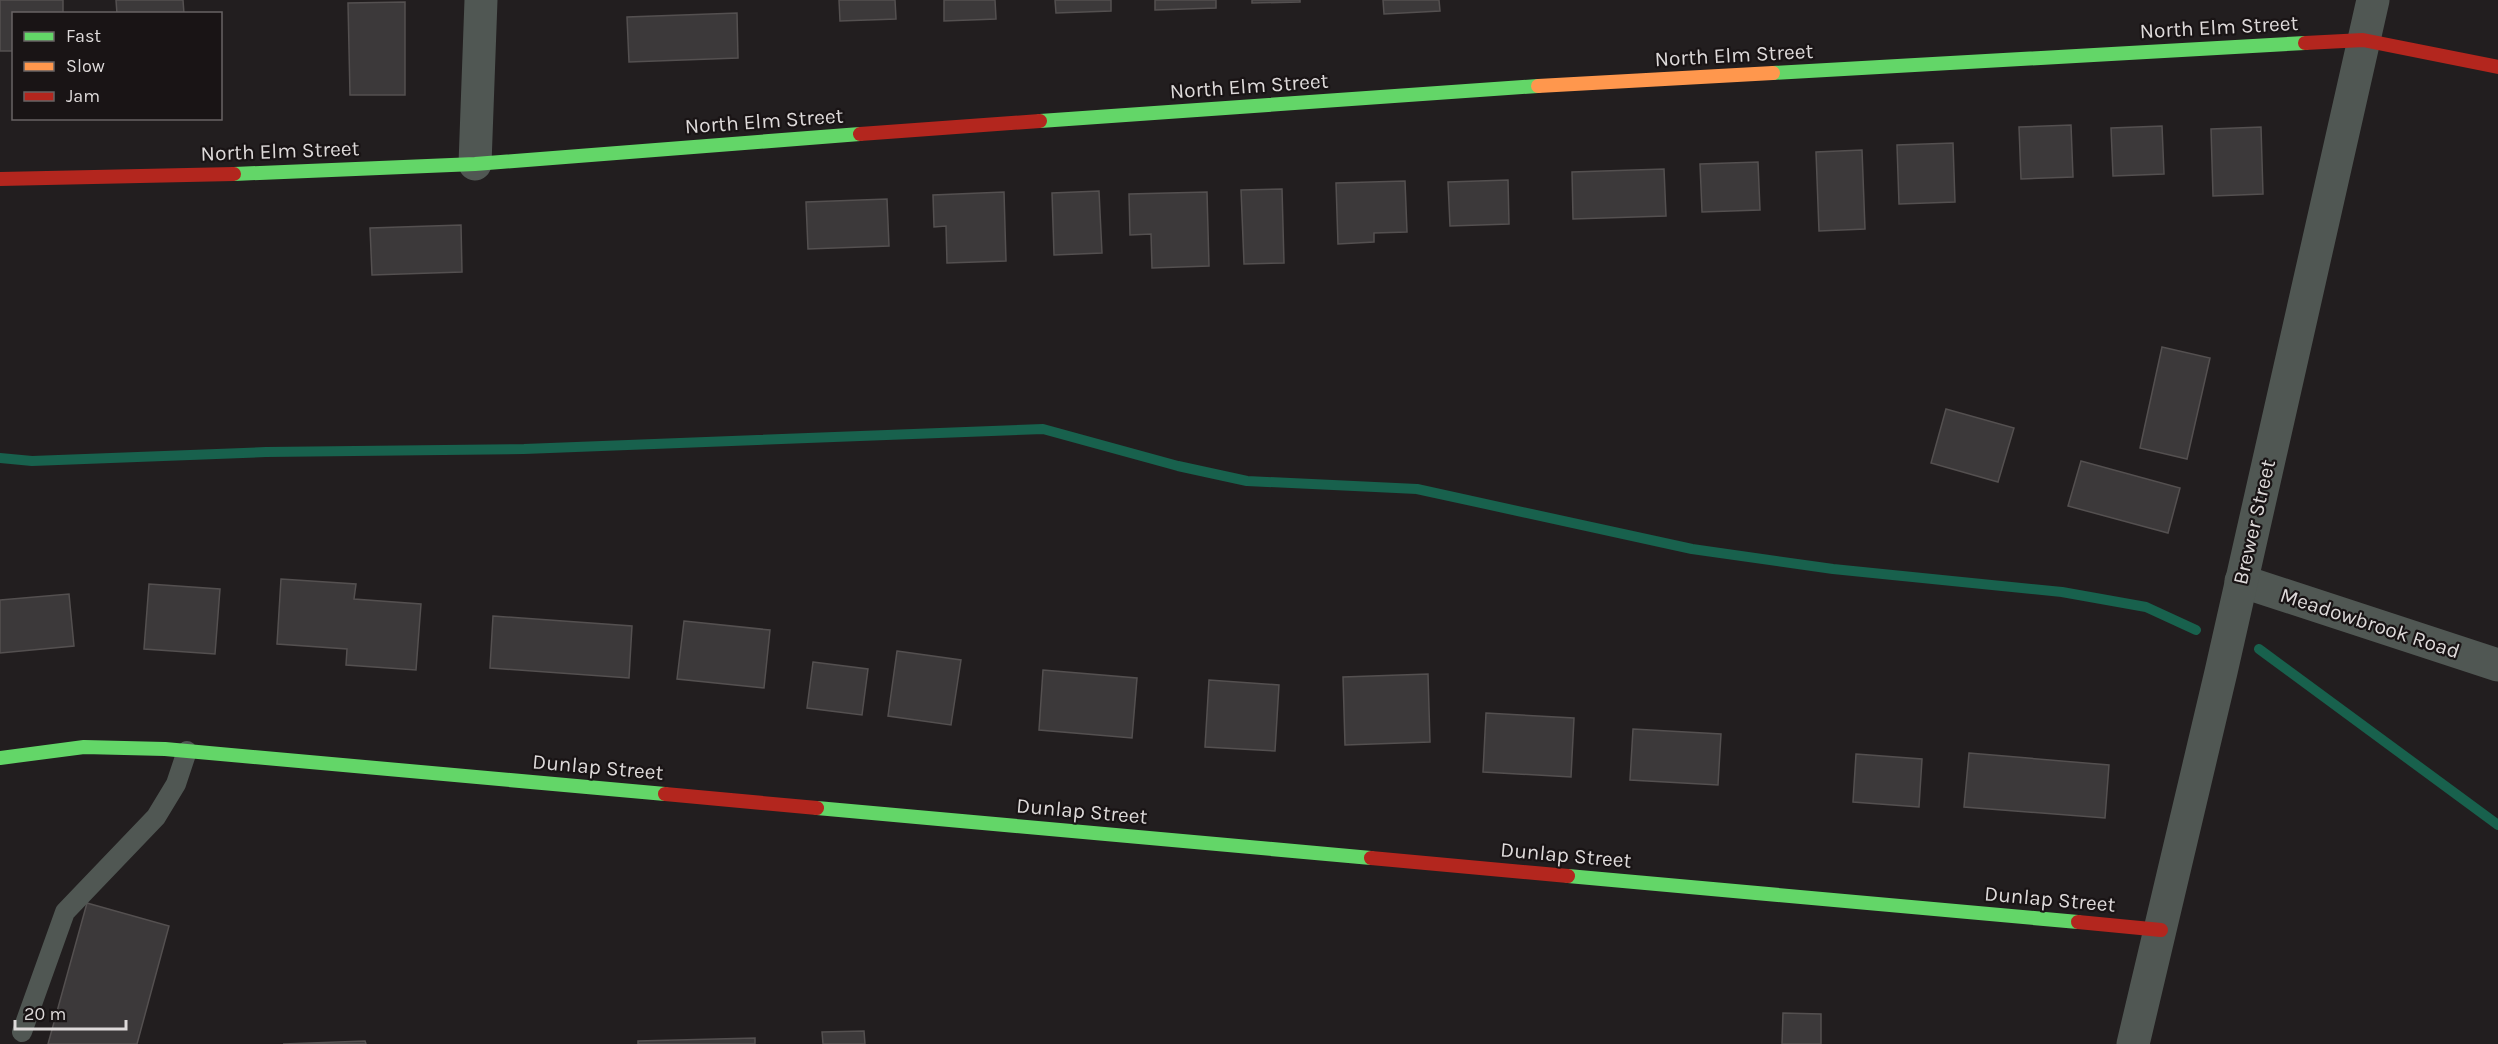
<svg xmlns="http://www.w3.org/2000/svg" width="2498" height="1044" font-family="Karla,sans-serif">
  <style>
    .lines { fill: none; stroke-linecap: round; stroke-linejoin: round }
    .stream { stroke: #18614d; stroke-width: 10 }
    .building { fill: #3c393a; stroke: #545050; stroke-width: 1.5 }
    .lane { stroke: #505753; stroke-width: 20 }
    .street { stroke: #505753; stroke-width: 33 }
    .fast { stroke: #63d668; stroke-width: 14 }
    .slow { stroke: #ff974d; stroke-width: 14 }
    .jam { stroke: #b3261e; stroke-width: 14 }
    .labels { text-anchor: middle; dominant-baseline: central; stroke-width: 4.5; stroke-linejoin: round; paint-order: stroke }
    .street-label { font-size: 21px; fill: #dedada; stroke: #191415 }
  </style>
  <rect width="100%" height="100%" fill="#221e1f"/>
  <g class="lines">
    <g class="stream">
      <polyline points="0,458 32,461 266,452 524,449 1043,429 1178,466 1247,481 1417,489 1692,549 1833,569 2062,592 2146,607 2196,630"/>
      <polyline points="2259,649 2498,825"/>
    </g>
  </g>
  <g class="building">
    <polygon points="0,0 63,0 63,14 14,14 14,51 0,51"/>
    <polygon points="116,0 183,0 184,14 117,14"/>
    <polygon points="839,0 895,0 896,19 840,21"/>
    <polygon points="944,0 995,0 996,19 944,21"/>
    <polygon points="1055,0 1111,0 1111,11 1056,13"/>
    <polygon points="1155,0 1216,0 1216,8 1155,10"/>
    <polygon points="1252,0 1300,0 1300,2 1252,3"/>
    <polygon points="1383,0 1439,0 1440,11 1384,14"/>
    <polygon points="405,2 405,95 350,95 348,3"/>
    <polygon points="737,13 738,58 629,62 627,17"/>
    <polygon points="2071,125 2073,177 2021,179 2019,127"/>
    <polygon points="2162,126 2164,174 2113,176 2111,128"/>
    <polygon points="2261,127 2263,194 2213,196 2211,129"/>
    <polygon points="1953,143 1955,202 1899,204 1897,145"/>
    <polygon points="1862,150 1865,229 1819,231 1816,152"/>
    <polygon points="1758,162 1760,210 1702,212 1700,164"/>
    <polygon points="1664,169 1666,216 1573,219 1572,172"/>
    <polygon points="1508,180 1509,224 1450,226 1448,182"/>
    <polygon points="1405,181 1407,232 1374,233 1374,242 1338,244 1336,183"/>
    <polygon points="1282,189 1284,263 1244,264 1241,190"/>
    <polygon points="1099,191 1102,253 1054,255 1052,193"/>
    <polygon points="1004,192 1006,261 947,263 946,226 934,227 933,195"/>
    <polygon points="1207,192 1209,266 1152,268 1151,234 1130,235 1129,194"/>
    <polygon points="887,199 889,246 808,249 806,202"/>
    <polygon points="461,225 462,272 372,275 370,228"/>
    <polygon points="2162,347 2210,358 2187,459 2140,448"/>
    <polygon points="1946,409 2014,428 1998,482 1931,463"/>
    <polygon points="2081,461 2180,488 2168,533 2068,506"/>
    <polygon points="281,579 356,584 354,599 421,604 416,670 346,665 347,649 277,644"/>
    <polygon points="149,584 220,589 215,654 144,649"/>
    <polygon points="69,594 74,646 0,653 0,600"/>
    <polygon points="493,616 632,626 629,678 490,668"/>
    <polygon points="684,621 770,630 764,688 677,679"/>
    <polygon points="897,651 961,660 951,725 888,716"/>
    <polygon points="813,662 868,669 862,715 807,708"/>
    <polygon points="1043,670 1137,678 1132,738 1039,730"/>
    <polygon points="1428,674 1430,742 1345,745 1343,677"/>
    <polygon points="1209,680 1279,685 1275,751 1205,747"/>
    <polygon points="1486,713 1574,718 1571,777 1483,772"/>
    <polygon points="1633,729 1721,734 1718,785 1630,780"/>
    <polygon points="1969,753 2109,765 2105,818 1964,807"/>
    <polygon points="1856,754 1922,759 1919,807 1853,802"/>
    <polygon points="87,903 169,926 137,1044 48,1044"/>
    <polygon points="1783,1013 1821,1014 1821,1044 1782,1044"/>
    <polygon points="864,1031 865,1044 823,1044 822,1032"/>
    <polygon points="755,1038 755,1044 638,1044 638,1041"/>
    <polygon points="365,1041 366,1044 283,1044"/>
  </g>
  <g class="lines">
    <polyline class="lane" points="22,1032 65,912 156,817 176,784 187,751"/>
    <g class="street">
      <polyline points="475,164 481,0"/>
      <polyline points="2241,581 2498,665"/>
      <polyline points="2133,1044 2221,672 2373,0"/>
    </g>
    <g class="fast">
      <polyline points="1773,73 2305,43"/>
      <polyline points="1040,121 1538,86"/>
      <polyline points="234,174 475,164 860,134"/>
      <polyline points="0,758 84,747 165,749 665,794"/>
      <polyline points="817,808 1371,858"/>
      <polyline points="1568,876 2078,922"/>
    </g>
    <polyline class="slow" points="1538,86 1773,73"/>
    <g class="jam">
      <polyline points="2305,43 2363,40 2498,67"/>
      <polyline points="860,134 1040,121"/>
      <polyline points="0,179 234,174"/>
      <polyline points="665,794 817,808"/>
      <polyline points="1371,858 1568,876"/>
      <polyline points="2078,922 2161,930"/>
    </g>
  </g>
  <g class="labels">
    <g class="street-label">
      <text transform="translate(2219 27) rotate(-3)">North Elm Street</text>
      <text transform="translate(1734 55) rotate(-3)">North Elm Street</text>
      <text transform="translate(1249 86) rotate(-4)">North Elm Street</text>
      <text transform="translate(764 121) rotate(-4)">North Elm Street</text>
      <text transform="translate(280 151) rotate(-2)">North Elm Street</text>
      <text transform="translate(2254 522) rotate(-77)">Brewer Street</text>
      <text transform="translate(2370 623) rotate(18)">Meadowbrook Road</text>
      <text transform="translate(598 767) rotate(5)">Dunlap Street</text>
      <text transform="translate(1082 811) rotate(5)">Dunlap Street</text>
      <text transform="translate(1566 855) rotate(5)">Dunlap Street</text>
      <text transform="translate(2050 899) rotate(5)">Dunlap Street</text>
    </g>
  </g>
  <rect x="12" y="12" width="210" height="108" fill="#191415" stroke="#686364" stroke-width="1.5"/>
  <rect x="24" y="32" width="30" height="9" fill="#63d668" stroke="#686364" stroke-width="1.5"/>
  <text x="66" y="42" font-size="18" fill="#dedada">Fast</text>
  <rect x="24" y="62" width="30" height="9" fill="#ff974d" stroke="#686364" stroke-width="1.5"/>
  <text x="66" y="72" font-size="18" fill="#dedada">Slow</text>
  <rect x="24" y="92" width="30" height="9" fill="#b3261e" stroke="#686364" stroke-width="1.5"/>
  <text x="66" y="102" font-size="18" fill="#dedada">Jam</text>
  <path d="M15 1020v9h111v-9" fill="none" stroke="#dedada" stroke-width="3"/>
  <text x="24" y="1020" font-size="18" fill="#dedada" stroke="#191415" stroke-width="4.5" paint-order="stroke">20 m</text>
</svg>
